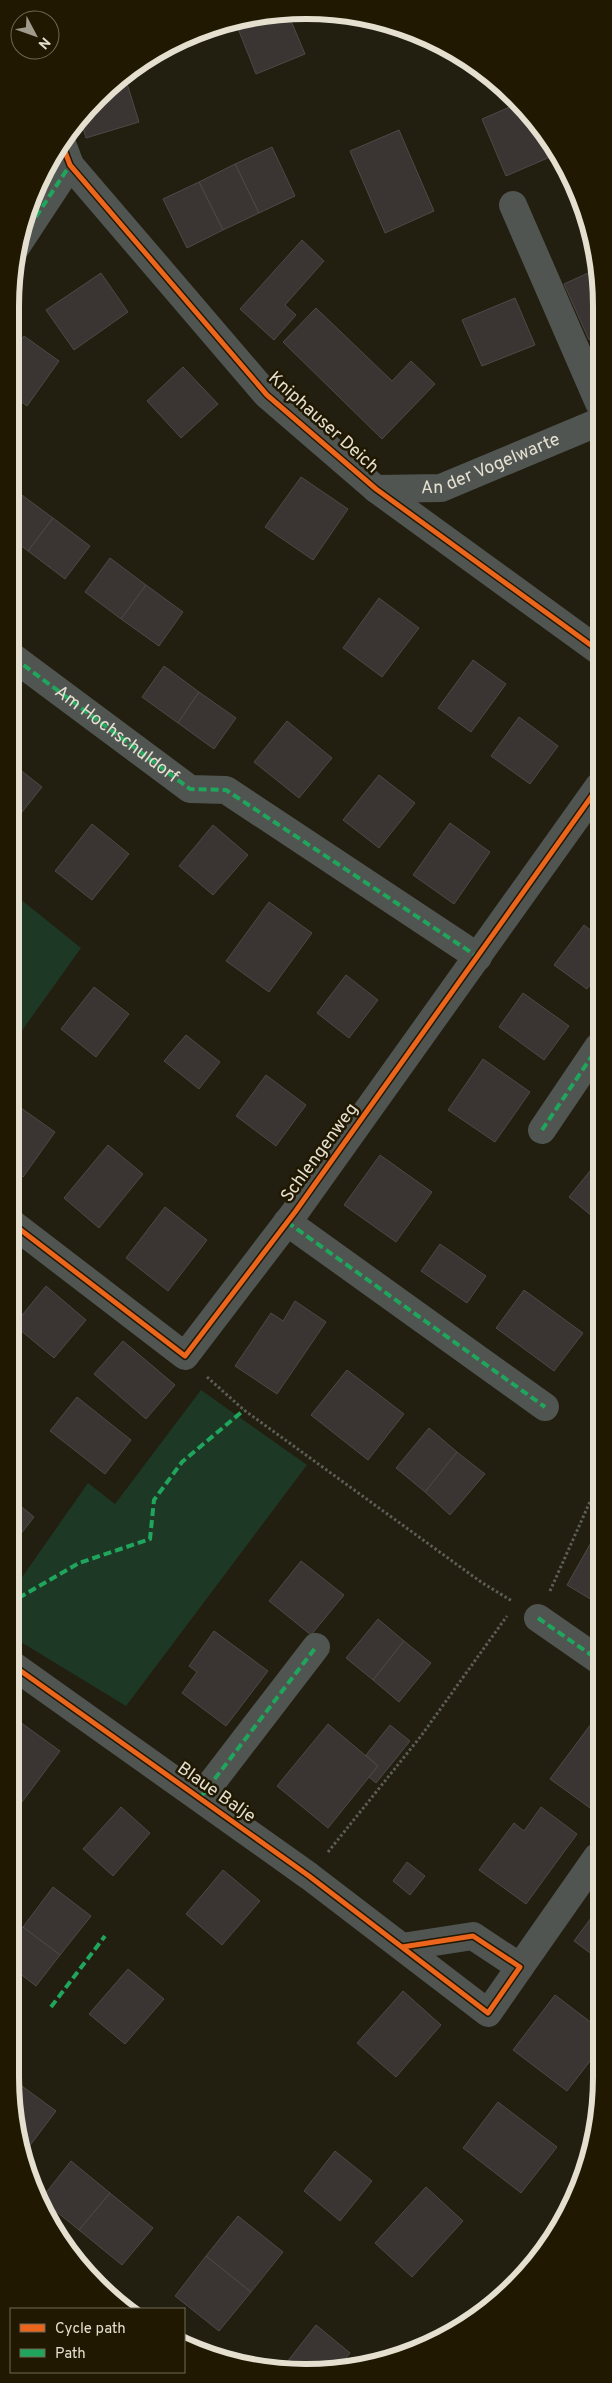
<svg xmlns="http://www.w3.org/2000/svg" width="612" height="2383" font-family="Overpass,sans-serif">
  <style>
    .green { fill: #1e3826 }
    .building { fill: #3a3533; stroke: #4e4946 }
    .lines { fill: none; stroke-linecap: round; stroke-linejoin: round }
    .path { stroke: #5c5e57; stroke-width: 3; stroke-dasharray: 2.5 2.5; stroke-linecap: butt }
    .minor { stroke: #505551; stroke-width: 28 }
    .quiet { stroke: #20a55d; stroke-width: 4; stroke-dasharray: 8 4; stroke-linecap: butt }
    .cycleway-casing { stroke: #211801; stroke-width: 8 }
    .cycleway { stroke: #eb651d; stroke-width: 5 }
    .labels { text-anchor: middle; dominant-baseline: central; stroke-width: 5; stroke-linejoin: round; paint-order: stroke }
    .street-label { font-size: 18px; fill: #e5dfd0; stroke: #211801 }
    .rim { fill: none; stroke: #e5dfd0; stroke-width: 6 }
  </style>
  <rect width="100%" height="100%" fill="#221e10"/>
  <g class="green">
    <polygon points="14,894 81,948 13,1043"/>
    <polygon points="201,1390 307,1465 126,1706 11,1636 11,1593 88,1483 115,1504"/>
  </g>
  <g class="building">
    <polygon points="248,16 289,16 305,54 256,74 235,21"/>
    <polygon points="125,77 139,122 86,138 81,121"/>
    <polygon points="519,103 528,111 557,154 506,176 482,119"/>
    <polygon points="399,130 434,211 385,233 350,151"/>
    <polygon points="272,147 295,196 259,213 235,164"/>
    <polygon points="235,164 259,213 223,230 199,182"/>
    <polygon points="199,182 223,230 187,248 163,199"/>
    <polygon points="302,240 324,261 285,305 296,315 274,340 240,309"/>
    <polygon points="599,268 599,336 589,340 564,284"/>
    <polygon points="101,273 128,312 74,350 46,310"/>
    <polygon points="515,298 535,345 482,366 462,320"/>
    <polygon points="316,308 392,381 411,361 435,384 382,439 283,342"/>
    <polygon points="24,336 59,361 27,406 15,397 15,348"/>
    <polygon points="183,367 218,404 181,438 147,401"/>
    <polygon points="301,477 348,509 313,560 265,527"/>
    <polygon points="15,490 53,518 28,551 15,541"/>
    <polygon points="53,518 90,546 65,579 28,551"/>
    <polygon points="110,558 146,585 121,619 85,592"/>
    <polygon points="146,585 183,612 159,646 121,619"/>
    <polygon points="379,598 419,628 382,677 343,648"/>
    <polygon points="473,660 506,684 471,732 438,708"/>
    <polygon points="164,666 199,692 178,723 142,697"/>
    <polygon points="199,692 236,718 214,749 178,723"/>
    <polygon points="519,717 558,746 530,784 491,756"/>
    <polygon points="287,721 332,758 299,798 254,762"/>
    <polygon points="14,765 42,787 14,822"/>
    <polygon points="379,775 415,803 379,848 343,820"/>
    <polygon points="450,823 490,852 454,904 413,875"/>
    <polygon points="92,824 129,854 92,900 55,871"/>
    <polygon points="213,825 248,855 213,895 179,866"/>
    <polygon points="269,902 312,933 269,992 226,961"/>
    <polygon points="584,925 598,936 598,974 587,989 554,965"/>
    <polygon points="346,975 378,1000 349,1038 317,1013"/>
    <polygon points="94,987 129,1014 96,1057 61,1029"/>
    <polygon points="523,993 569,1026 544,1060 499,1027"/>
    <polygon points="186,1035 220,1062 199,1089 164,1061"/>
    <polygon points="483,1059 530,1092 495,1142 448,1110"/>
    <polygon points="266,1075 306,1105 276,1146 236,1116"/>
    <polygon points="21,1108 55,1132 23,1177 13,1169 13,1119"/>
    <polygon points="108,1145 143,1174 99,1228 64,1198"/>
    <polygon points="380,1155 432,1192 396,1242 344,1205"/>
    <polygon points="598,1161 598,1221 569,1197"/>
    <polygon points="165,1207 207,1240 168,1291 126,1258"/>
    <polygon points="440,1244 486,1276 467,1303 421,1271"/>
    <polygon points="46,1286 86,1320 54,1358 14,1325"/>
    <polygon points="524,1290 583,1333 554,1371 496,1328"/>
    <polygon points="295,1301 326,1322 277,1394 235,1366 271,1313 283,1321"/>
    <polygon points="123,1341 175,1385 146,1419 94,1374"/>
    <polygon points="347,1370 404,1414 368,1460 311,1415"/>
    <polygon points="77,1397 131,1440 105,1474 50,1431"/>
    <polygon points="429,1428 457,1452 425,1492 396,1468"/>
    <polygon points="457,1452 485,1474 450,1515 425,1492"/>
    <polygon points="12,1499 34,1517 12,1545"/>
    <polygon points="597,1532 597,1603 567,1585"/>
    <polygon points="301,1561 344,1595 311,1635 269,1601"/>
    <polygon points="378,1619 404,1641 373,1680 346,1658"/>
    <polygon points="214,1631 268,1671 226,1726 182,1693 197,1672 189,1666"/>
    <polygon points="404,1641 431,1663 399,1702 373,1680"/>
    <polygon points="597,1716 597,1813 550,1779"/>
    <polygon points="20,1722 60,1751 22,1802 11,1794 11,1735"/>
    <polygon points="328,1724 378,1766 328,1828 277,1786"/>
    <polygon points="390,1725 410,1741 376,1783 369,1777 378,1766 366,1755"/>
    <polygon points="121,1807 150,1833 113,1876 83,1849"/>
    <polygon points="541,1807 577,1834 526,1904 479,1870 514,1823 524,1831"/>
    <polygon points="407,1862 425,1876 410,1895 393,1881"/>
    <polygon points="223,1870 260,1901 222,1945 186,1914"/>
    <polygon points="53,1887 91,1916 60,1955 23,1927"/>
    <polygon points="597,1910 597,1958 574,1941"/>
    <polygon points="23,1927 60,1955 36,1986 10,1966 10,1942"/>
    <polygon points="128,1969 164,1999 125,2044 89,2014"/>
    <polygon points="403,1991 441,2025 396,2077 357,2043"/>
    <polygon points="555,1995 597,2027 597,2052 567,2091 513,2050"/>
    <polygon points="15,2081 56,2111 25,2152 12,2085"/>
    <polygon points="498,2102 557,2147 521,2193 463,2148"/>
    <polygon points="335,2151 372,2181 340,2221 304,2191"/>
    <polygon points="71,2161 110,2193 79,2230 41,2199"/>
    <polygon points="426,2187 463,2221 412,2277 375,2243"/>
    <polygon points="110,2193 153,2228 122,2265 79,2230"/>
    <polygon points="238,2216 283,2252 251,2292 206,2256"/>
    <polygon points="206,2256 251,2292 219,2331 175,2296"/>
    <polygon points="316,2325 350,2353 339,2367 286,2372 280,2371"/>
  </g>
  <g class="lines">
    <g class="path">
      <polyline points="207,1377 244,1410 481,1582 512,1601"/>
      <polyline points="550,1591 597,1486"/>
      <polyline points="328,1852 421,1736 507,1616"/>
    </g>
    <g class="minor">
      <polyline points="61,141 70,165 267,395 376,489 599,651"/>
      <polyline points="513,205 599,403"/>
      <polyline points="16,247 70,165"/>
      <path id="s1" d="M376,489L441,488L599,422"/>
      <polyline points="14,658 190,789 226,790 478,957"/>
      <polyline points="542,1130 598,1047"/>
      <polyline points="287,1222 545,1407"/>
      <polyline points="13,1224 185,1356 295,1212 599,786"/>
      <polyline points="538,1618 597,1659"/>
      <polyline points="11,1664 309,1876 488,2013 520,1967 473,1936 402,1947"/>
      <polyline points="200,1798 316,1647"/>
      <polyline points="520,1967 597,1857"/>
    </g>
    <g class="quiet">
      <polyline points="16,247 70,165"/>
      <path id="s2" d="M14,658L190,789L226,790L478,957"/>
      <polyline points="542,1130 598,1047"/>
      <polyline points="287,1222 545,1407"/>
      <polyline points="11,1607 15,1600 79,1563 150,1539 154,1500 182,1462 244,1410"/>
      <polyline points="538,1618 597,1659"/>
      <polyline points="200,1798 316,1647"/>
      <polyline points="51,2007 105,1936"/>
    </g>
    <defs>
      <g id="cycleway">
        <polyline points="61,141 70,165 267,395 376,489 599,651"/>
        <polyline points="13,1224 185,1356 295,1212 599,786"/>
        <polyline points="11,1664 309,1876 488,2013 520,1967 473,1936 402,1947"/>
      </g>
    </defs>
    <use href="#cycleway" class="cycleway-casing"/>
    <use href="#cycleway" class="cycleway"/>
  </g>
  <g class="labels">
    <g class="street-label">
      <text transform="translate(323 423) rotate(42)">Kniphauser Deich</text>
      <text stroke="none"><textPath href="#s1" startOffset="119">An der Vogelwarte</textPath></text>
      <text stroke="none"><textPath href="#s2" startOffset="128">Am Hochschuldorf</textPath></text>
      <text transform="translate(320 1153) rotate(-54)">Schlengenweg</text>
      <text transform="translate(216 1793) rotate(35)">Blaue Balje</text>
    </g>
  </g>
  <path d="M0 0H612V2383H0ZM306 19H306A287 287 0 0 1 593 306V2077A287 287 0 0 1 306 2364H306A287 287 0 0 1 19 2077V306A287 287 0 0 1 306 19Z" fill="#211801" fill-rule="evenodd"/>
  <path class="rim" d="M306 19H306A287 287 0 0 1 593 306V2077A287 287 0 0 1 306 2364H306A287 287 0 0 1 19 2077V306A287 287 0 0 1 306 19Z"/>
  <rect x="10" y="2308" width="175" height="65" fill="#211801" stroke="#6f6854"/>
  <rect x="20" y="2324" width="25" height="8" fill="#eb651d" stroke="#6f6854"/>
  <text x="55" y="2333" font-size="15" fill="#e5dfd0">Cycle path</text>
  <rect x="20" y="2349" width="25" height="8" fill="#20a55d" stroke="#6f6854"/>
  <text x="55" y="2358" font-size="15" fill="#e5dfd0">Path</text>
  <g transform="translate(35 35) rotate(131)"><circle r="24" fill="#211801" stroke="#6f6854"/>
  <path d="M0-4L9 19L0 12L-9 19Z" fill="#a19b8d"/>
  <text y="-8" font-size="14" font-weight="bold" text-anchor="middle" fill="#e5dfd0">N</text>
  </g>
</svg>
